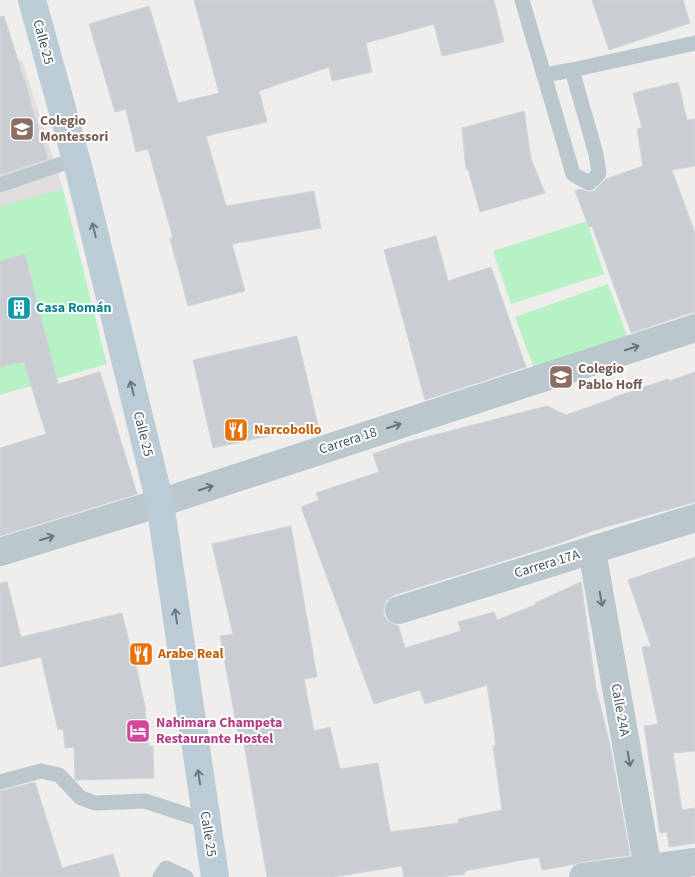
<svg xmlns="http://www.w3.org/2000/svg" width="695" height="877" font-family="'Source Sans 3',sans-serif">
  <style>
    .education { fill: #e1dedf }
    .green { fill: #b7f1c6 }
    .building { fill: #c9ced2; stroke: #d0d4d9 }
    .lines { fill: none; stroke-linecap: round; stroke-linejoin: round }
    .service { stroke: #bac7cd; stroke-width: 15 }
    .minor { stroke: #bac7cd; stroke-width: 28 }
    .secondary { stroke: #bcccd6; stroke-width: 28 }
    .oneway { stroke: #687780 }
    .oneway2 { stroke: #67767d }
    .labels { text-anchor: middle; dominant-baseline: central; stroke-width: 4; stroke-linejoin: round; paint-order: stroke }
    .street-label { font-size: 14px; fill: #44535b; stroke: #fff }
    .education-label { font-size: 14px; font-weight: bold; fill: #785e54; stroke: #fff; text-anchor: start }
    .culture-label { font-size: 14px; font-weight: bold; fill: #0d838f; stroke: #fff; text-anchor: start }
    .food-label { font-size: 14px; font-weight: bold; fill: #c56008; stroke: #fff; text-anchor: start }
    .hotel-label { font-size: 14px; font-weight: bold; fill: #b23c85; stroke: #fff; text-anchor: start }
  </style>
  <rect width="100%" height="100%" fill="#f0eded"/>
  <polygon class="education" points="22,60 63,189 0,209 0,68"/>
  <g class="green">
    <polygon points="63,189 107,364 0,395 0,206"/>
    <polygon points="587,221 604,274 511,304 493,251"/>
    <polygon points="608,284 628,338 535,371 515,317"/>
  </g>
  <g class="building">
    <polygon points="194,0 494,0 504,42 442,56 434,24 366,43 372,72 332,81 329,67 259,91 267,122 206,136 226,206 314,191 321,228 232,244 245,291 188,306 170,239 173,238 148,149 136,152 126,109 115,112 89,24 149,6 178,103 219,93"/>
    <polygon points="592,0 683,0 690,23 609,50"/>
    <polygon points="4,16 31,101 30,101 48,159 0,175 0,17"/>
    <polygon points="678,82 687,120 695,119 695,166 672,170 695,233 695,313 690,313 631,333 592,226 589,227 575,191 580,189 589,192 594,191 606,179 643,166 637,129 642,128 633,93"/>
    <polygon points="524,111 531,159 545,193 480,212 468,169 466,170 462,128"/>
    <polygon points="436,236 448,281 491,267 526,367 425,400 384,250"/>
    <polygon points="25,254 58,384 100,372 137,494 0,536 0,448 46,434 24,362 0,367 0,261"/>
    <polygon points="297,336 318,425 213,448 193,360"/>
    <polygon points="695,372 695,502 595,530 560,543 394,595 387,600 384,607 384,615 388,621 395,625 398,625 405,648 461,631 458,622 494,612 497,620 535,605 535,603 581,582 596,688 610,745 630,855 581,862 575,864 542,870 539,857 465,871 465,874 440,877 404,877 402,866 333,877 267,877 243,738 239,739 220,636 233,634 212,544 291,526 317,677 304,679 314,731 330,727 340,769 378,763 390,832 459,823 458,819 502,810 493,746 496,745 487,685 425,704 420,690 374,704 301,507 319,500 316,493 379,472 373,454 407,442 547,406 566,415 612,399 612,398 668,379 669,381"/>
    <polygon points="695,557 695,751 673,753 682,810 695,808 695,843 669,847 667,832 660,833 644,726 658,724 642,647 651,646 628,580"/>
    <polygon points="7,582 21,637 122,613 134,662 135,661 146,711 145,711 149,746 153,746 154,778 77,780 75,779 74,747 65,748 63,729 58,730 41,657 0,667 0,583"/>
    <polygon points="35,782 62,868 113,854 120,877 0,877 0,791"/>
  </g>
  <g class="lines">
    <g class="service">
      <polyline points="522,0 573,174 589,183 593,180 599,173 596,154 572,70"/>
      <polyline points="544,75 572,70 695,43"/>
      <polyline points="0,185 76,159"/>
      <polyline points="0,782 41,771 59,775 81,798 95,803 145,801 206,821"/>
      <polyline points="160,877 166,868 186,877"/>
    </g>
    <g class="minor">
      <polyline points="592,551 648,869"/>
      <polyline points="0,552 160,503 695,328"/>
      <polyline points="399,610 695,518"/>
      <polyline points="583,877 695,862"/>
    </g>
    <polyline class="secondary" points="32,0 80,174 160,503 215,877"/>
  </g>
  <defs><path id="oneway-shaft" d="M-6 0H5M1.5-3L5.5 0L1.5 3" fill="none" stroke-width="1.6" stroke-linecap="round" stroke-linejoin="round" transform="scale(1.25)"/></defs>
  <g class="oneway">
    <use href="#oneway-shaft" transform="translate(94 230) rotate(-104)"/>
    <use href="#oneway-shaft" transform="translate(132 388) rotate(-104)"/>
    <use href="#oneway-shaft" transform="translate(176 616) rotate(-98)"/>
    <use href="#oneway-shaft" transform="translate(199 777) rotate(-98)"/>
  </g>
  <g class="oneway2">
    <use href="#oneway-shaft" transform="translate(632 348) rotate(-18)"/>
    <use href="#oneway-shaft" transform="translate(394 426) rotate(-18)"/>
    <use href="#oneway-shaft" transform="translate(206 488) rotate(-18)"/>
    <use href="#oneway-shaft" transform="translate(47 538) rotate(-17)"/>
    <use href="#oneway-shaft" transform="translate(601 599) rotate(80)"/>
    <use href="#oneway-shaft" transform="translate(629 759) rotate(80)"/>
  </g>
  <defs>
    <symbol id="school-square" viewBox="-11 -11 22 22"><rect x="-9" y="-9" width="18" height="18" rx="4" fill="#8d6e63" stroke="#fff"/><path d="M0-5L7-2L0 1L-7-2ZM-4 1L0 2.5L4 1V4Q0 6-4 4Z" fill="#fff"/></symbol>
    <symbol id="building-square" viewBox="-11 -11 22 22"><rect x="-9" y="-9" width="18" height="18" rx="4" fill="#0f9aa8" stroke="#fff"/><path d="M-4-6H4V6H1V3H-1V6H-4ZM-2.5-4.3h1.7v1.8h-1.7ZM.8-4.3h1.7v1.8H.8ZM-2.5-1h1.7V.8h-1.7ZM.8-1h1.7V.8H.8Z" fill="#fff"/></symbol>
    <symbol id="restaurant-square" viewBox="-11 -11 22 22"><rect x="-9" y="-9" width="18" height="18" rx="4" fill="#e8710a" stroke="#fff"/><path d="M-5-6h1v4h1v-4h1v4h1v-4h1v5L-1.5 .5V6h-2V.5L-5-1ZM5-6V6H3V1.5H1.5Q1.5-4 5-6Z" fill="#fff"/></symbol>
    <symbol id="hotel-square" viewBox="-11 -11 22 22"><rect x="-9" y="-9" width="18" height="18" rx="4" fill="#d1479c" stroke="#fff"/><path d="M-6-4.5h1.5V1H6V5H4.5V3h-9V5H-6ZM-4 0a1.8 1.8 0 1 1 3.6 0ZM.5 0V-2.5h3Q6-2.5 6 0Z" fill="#fff"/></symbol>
  </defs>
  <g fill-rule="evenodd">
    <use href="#school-square" x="8" y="115" width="28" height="28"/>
    <use href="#building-square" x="5" y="294" width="28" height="28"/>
    <use href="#school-square" x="547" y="363" width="28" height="28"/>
    <use href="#restaurant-square" x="222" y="416" width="28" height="28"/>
    <use href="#restaurant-square" x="127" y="640" width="28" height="28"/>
    <use href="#hotel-square" x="124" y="717" width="28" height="28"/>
  </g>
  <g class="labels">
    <g class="street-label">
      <text transform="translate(43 42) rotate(75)">Calle 25</text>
      <text transform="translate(143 434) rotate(76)">Calle 25</text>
      <text transform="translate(348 441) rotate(-18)">Carrera 18</text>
      <text transform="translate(547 564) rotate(-17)">Carrera 17A</text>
      <text transform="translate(620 710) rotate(80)">Calle 24A</text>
      <text transform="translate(208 834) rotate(81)">Calle 25</text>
    </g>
    <g class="education-label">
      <text x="40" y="121">Colegio<tspan x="40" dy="16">Montessori</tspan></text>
      <text x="578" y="369">Colegio<tspan x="578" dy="16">Pablo Hoff</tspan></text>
    </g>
    <g class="culture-label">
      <text x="36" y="308">Casa Román</text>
    </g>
    <g class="food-label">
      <text x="254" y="430">Narcobollo</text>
      <text x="158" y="654">Arabe Real</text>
    </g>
    <g class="hotel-label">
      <text x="156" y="723">Nahimara Champeta<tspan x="156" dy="16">Restaurante Hostel</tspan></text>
    </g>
  </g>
</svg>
